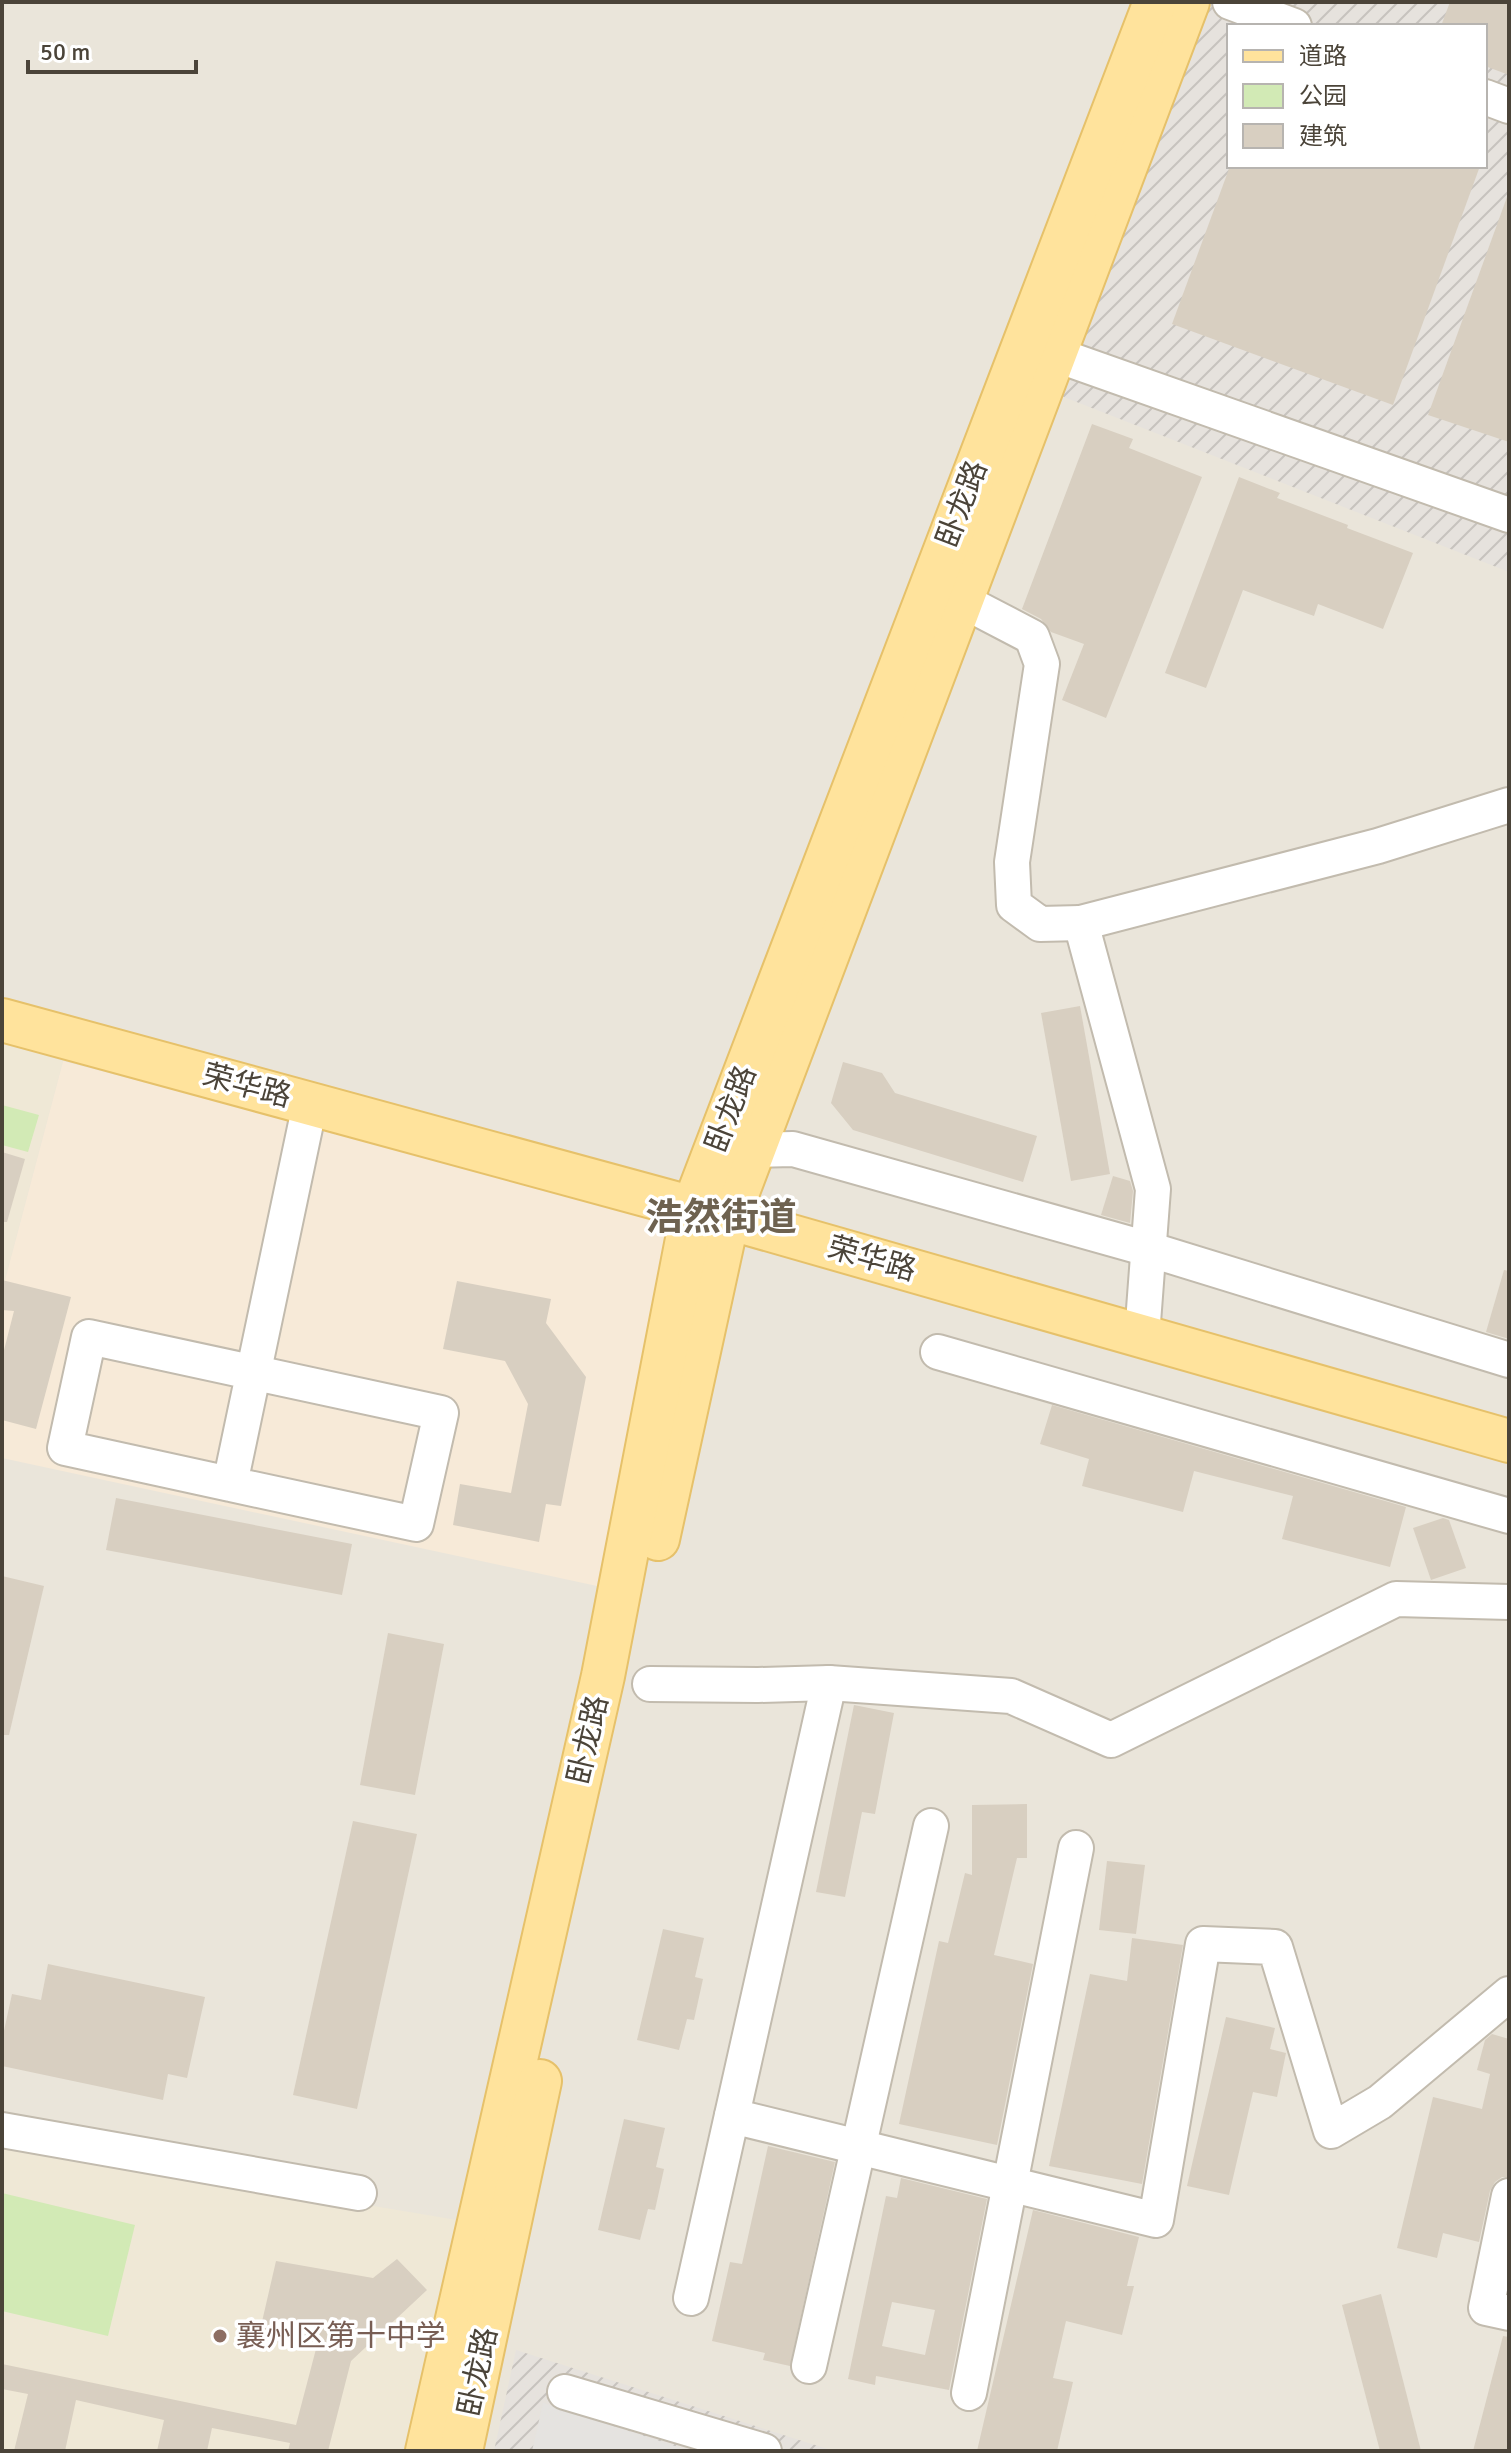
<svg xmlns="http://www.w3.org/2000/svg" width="1511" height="2453" font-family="Signika,'Noto Sans SC',sans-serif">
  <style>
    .residential { fill: #eae5da; fill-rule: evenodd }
    .commercial { fill: #f7ead8 }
    .industrial { fill: url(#industrial-furrows); fill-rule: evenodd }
    .education { fill: #efe8d6 }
    .green { fill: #d2eab5 }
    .parking { fill: #e5e3e0 }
    .building { fill: #d8cfc1; fill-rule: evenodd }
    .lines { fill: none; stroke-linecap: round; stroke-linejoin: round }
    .minor-casing { stroke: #c2bbae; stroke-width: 38 }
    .major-casing { stroke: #e6c16a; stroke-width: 46 }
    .minor { stroke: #fff; stroke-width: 34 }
    .major { stroke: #ffe39c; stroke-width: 42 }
    .education-dot { fill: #8d6e63; stroke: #fff; stroke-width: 3 }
    .labels { text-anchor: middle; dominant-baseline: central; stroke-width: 7; stroke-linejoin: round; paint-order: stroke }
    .street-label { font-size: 30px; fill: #4b4439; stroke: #fff }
    .education-label { font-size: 30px; fill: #785e54; stroke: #fff; text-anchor: start }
    .district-label { font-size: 38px; font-weight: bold; fill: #6e6250; stroke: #fff }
  </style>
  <defs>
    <pattern id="industrial-furrows" width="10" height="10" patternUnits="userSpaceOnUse" patternTransform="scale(2)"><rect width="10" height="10" fill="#e6e2dd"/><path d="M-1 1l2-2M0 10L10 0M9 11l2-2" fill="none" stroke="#c7c3be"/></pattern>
  </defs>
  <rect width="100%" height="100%" fill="#f6f3ec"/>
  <path class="residential" d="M2,2H1509V2451H2ZM1229,26H1485V166H1229Z"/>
  <polygon class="commercial" points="63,1061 671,1220 597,1586 2,1458 2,1291"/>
  <g class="industrial">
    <path d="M1188,2H1509V572L1041,388ZM1229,26H1485V166H1229Z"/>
    <polygon points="516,2350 834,2451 494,2451"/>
  </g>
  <g class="education">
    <polygon points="2,1041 63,1061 2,1291"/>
    <polygon points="2,2144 463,2221 413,2451 2,2451"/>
  </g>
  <g class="green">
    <polygon points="2,1105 39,1115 28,1152 2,1145"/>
    <polygon points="2,2193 135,2225 108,2336 2,2311"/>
  </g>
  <polygon class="parking" points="543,2403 690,2451 532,2451"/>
  <g class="building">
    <polygon points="1450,2 1509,2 1509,75 1485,66 1485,26 1441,26"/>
    <polygon points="1230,166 1480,166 1393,405 1172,324"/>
    <polygon points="1507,197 1509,198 1509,442 1428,415"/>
    <polygon points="1092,424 1133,439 1129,448 1202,477 1106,718 1062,700 1084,644 1051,632 1041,619 1022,609"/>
    <polygon points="1239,477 1280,493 1277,498 1348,525 1347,528 1413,553 1383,629 1318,604 1314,616 1243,590 1206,688 1165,673"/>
    <polygon points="1080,1006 1110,1174 1071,1181 1041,1013"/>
    <polygon points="843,1062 882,1073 895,1093 1037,1136 1023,1182 853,1130 831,1103"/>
    <polygon points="2,1152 25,1159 7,1222 2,1222"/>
    <polygon points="1113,1176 1130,1181 1133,1191 1130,1223 1101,1215"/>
    <polygon points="1504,1270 1509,1271 1509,1339 1486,1332"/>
    <polygon points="2,1280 71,1297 36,1429 2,1420 2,1358 14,1311 2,1310"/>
    <polygon points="457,1281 551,1299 546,1323 586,1377 561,1506 546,1504 539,1542 453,1525 460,1484 511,1493 528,1404 505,1361 443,1349"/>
    <polygon points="1052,1405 1406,1507 1390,1567 1282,1539 1293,1496 1194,1471 1183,1512 1082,1486 1089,1459 1040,1444"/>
    <polygon points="116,1498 352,1544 342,1595 106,1550"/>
    <polygon points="1443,1518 1449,1520 1466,1568 1431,1580 1413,1528"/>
    <polygon points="2,1576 44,1586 9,1735 2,1735"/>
    <polygon points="388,1633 444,1644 415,1795 360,1785"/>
    <polygon points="854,1705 894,1713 875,1814 862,1812 845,1897 816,1892"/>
    <polygon points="1027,1804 1027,1858 1017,1858 994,1955 1033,1964 997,2145 899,2124 939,1941 948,1943 965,1873 972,1875 972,1805"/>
    <polygon points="353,1821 417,1834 357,2109 293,2095"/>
    <polygon points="1107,1861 1145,1865 1136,1934 1099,1930"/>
    <polygon points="663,1929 704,1938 695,1977 703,1979 694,2020 687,2019 679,2050 637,2040"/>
    <polygon points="1132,1938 1183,1945 1142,2184 1049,2166 1090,1974 1127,1981"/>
    <polygon points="48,1964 205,1997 187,2078 168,2074 163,2100 2,2066 2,2040 12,1994 41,2000"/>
    <polygon points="1226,2017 1275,2028 1270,2049 1286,2053 1277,2097 1253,2092 1229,2195 1187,2186"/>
    <polygon points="1492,2034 1509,2039 1509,2177 1502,2177 1495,2182 1490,2191 1479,2242 1443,2233 1437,2258 1397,2248 1433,2097 1482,2109 1490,2074 1477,2070 1485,2040"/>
    <polygon points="624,2119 665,2128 656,2167 664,2169 655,2210 648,2209 640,2240 598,2230"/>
    <polygon points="768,2146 835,2162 790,2366 763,2360 765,2353 712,2341 730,2262 742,2264"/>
    <path d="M901,2178L987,2199L949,2390L876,2376L875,2385L848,2379L886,2196L897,2198ZM892,2302L935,2310L925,2355L882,2346Z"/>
    <polygon points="1033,2210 1139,2237 1127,2286 1134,2286 1122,2335 1066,2321 1053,2378 1073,2382 1057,2451 977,2451"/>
    <polygon points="397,2259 427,2290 351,2361 328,2451 288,2451 290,2443 212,2428 207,2451 157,2451 164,2420 76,2400 65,2451 14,2451 28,2394 2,2389 2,2364 296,2425 316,2349 258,2339 276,2261 373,2278"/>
    <polygon points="1381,2294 1421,2451 1380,2451 1342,2305"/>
    <polygon points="1503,2336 1509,2337 1509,2451 1473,2451"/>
  </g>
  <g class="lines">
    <defs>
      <g id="minor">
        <polyline points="1230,2 1294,26"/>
        <polyline points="1485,97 1509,106"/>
        <polyline points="1054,354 1509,515"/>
        <polyline points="961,600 1032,637 1042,664 1012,862 1014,905 1040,924 1081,923"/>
        <polyline points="754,1150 793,1149 1148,1249 1509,1360"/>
        <polyline points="1142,1336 1153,1189 1081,923 1378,846 1509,805"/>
        <polyline points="938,1352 1509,1516"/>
        <polyline points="230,1484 65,1448 89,1337 441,1413 416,1524 230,1484 310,1104"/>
        <polyline points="650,1684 758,1685 829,1683 1011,1696 1111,1740 1396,1599 1509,1602"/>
        <polyline points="732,2116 1156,2220 1203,1944 1275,1947 1331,2131 1380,2102 1509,1994"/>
        <polyline points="2,2130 359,2193"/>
        <polyline points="1509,2196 1486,2308 1509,2313"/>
        <polyline points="691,2298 829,1683"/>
        <polyline points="809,2366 931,1826"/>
        <polyline points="565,2392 764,2451"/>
        <polyline points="969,2393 1076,1848"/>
      </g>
      <g id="major">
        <polyline points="2,1020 693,1208 1509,1441"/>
        <polyline points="658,1539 728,1218 1188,2"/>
        <polyline points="427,2451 603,1676 693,1208 1155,2"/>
        <polyline points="461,2451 540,2081"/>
      </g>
    </defs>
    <use href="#minor" class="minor-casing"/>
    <use href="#major" class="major-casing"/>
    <use href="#minor" class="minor"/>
    <use href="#major" class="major"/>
  </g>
  <circle class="education-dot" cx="220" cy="2336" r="8"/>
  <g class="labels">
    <g class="street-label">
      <text transform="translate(962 504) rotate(-69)">卧龙路</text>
      <text transform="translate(247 1086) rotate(15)">荣华路</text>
      <text transform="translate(731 1109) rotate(-69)">卧龙路</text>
      <text transform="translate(872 1259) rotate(16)">荣华路</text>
      <text transform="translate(588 1740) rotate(-77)">卧龙路</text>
      <text transform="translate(478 2372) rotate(-78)">卧龙路</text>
    </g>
    <g class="education-label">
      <text x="236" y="2336">襄州区第十中学</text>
    </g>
    <g class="district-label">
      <text x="721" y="1217">浩然街道</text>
    </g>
  </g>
  <rect width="1511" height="2453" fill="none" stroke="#4b4439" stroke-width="8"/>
  <rect x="1227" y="24" width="260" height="144" fill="#ffffff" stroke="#b7b4b0" stroke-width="2"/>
  <rect x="1243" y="50" width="40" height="12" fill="#ffe39c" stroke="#b7b4b0" stroke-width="2"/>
  <text x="1299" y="64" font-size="24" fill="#4b4439">道路</text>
  <rect x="1243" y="84" width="40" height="24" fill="#d2eab5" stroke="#b7b4b0" stroke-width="2"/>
  <text x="1299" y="104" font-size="24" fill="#4b4439">公园</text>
  <rect x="1243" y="124" width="40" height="24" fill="#d8cfc1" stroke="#b7b4b0" stroke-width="2"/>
  <text x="1299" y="144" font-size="24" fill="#4b4439">建筑</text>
  <path d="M28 60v12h168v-12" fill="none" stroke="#4b4439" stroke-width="4"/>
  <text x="40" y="60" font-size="24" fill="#4b4439" stroke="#ffffff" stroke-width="6" paint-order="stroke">50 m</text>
</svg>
